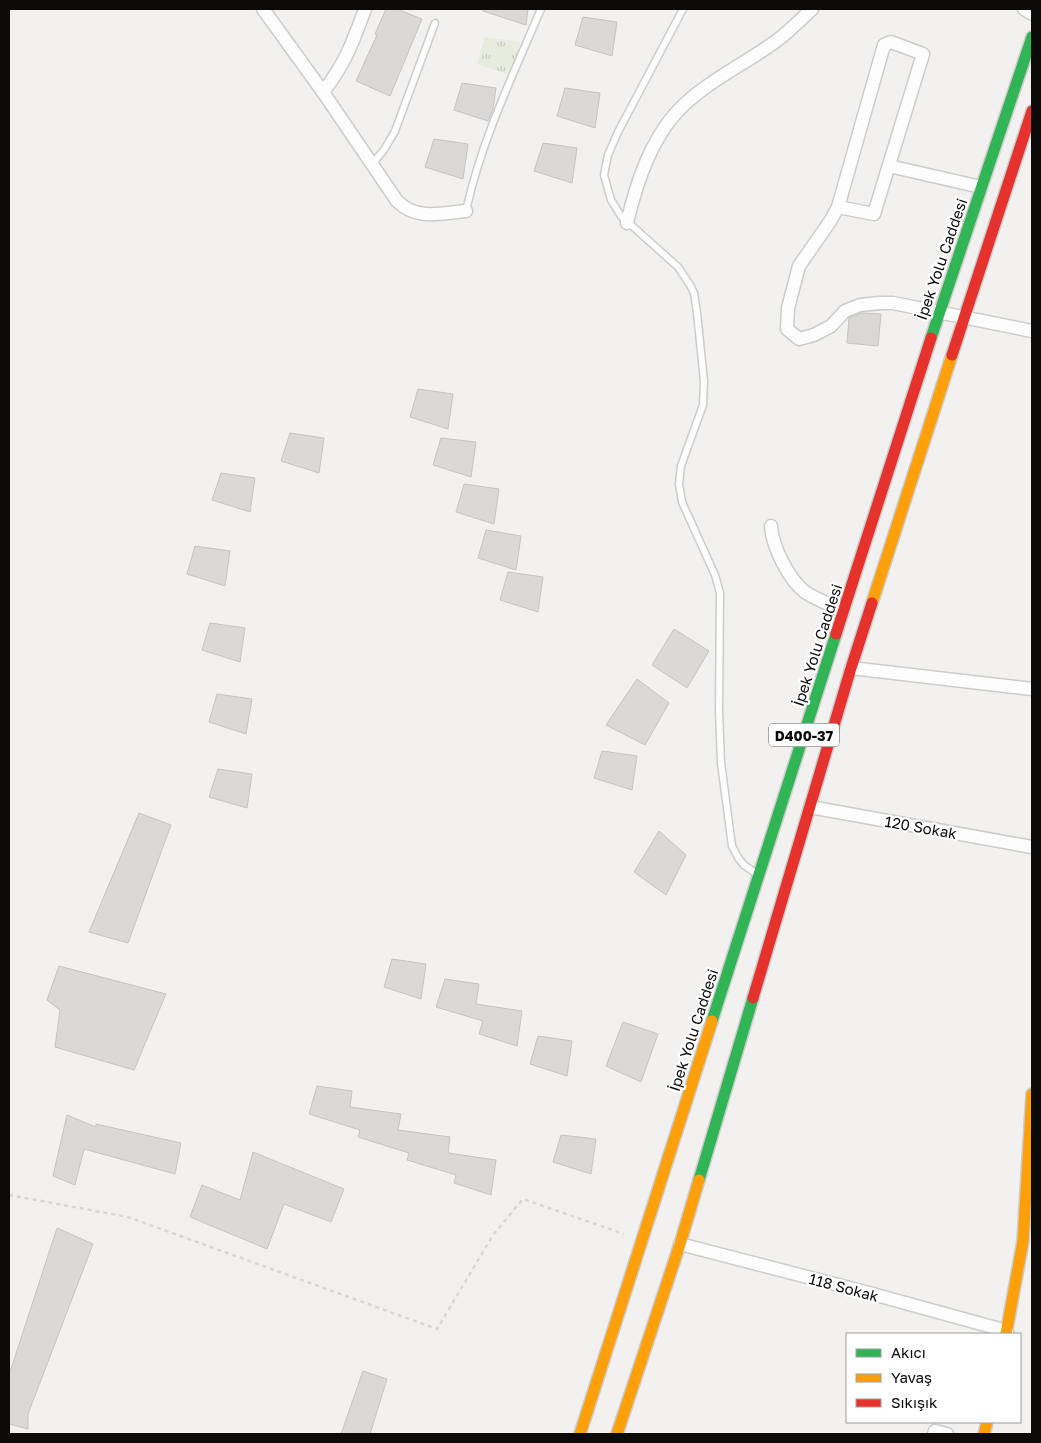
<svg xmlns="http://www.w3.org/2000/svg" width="1041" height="1443" font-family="'Golos Text',sans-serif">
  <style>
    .park { fill: url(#park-tufts) }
    .building { fill: #dad9d8; stroke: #c5c4c3 }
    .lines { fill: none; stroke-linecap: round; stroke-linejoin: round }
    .lane-casing { stroke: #ccccca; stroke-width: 9 }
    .street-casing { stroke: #ccccca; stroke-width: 15 }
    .fast-casing { stroke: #ccccca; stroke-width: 14 }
    .slow-casing { stroke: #ccccca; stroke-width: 14 }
    .jam-casing { stroke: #ccccca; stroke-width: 14 }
    .path { stroke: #d6d6d6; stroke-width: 2.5; stroke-dasharray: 4 4; stroke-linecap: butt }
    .lane { stroke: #fdfdfd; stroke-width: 6 }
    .street { stroke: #fdfdfd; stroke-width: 12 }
    .fast { stroke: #30b455; stroke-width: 11 }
    .slow { stroke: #ff9f0a; stroke-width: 11 }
    .jam { stroke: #e5322d; stroke-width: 11 }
    .labels { text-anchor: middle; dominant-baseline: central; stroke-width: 4.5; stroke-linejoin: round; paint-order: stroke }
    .shield { fill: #fff; stroke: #555454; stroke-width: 1 }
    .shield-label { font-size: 14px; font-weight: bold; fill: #0c0b0a }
    .street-label { font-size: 15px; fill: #0c0b0a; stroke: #fff }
  </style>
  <defs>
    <pattern id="park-tufts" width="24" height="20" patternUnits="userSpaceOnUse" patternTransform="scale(1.25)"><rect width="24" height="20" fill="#e8ecde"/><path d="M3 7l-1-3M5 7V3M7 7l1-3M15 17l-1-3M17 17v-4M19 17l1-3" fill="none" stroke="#c6c9bd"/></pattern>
  </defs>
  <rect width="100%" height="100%" fill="#f2f1ef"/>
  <polygon class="park" points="485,37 520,42 514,76 477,64"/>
  <g class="building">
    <polygon points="386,9 397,9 422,19 390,96 356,81 377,35 375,34"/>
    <polygon points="483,9 528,9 526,25 483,11"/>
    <polygon points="583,17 617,22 612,56 575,45"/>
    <polygon points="462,83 496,88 493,109 488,121 454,110"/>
    <polygon points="565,88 600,93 595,128 557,116"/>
    <polygon points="434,139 468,144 463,179 425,167"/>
    <polygon points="543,143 577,148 572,183 534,171"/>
    <polygon points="862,313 881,314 878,346 847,343 849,318"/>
    <polygon points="418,389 453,394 448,429 410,417"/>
    <polygon points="290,433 324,438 319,473 281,461"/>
    <polygon points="441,438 476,442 471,477 433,465"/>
    <polygon points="221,473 255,478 250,512 212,500"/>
    <polygon points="464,484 499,489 494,524 456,512"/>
    <polygon points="486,530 521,536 516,570 478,558"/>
    <polygon points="195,546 230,551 225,586 187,574"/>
    <polygon points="508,572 543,577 538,612 500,600"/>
    <polygon points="210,623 245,628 240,662 202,650"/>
    <polygon points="674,629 709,651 687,688 652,665"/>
    <polygon points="637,679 669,703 645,745 606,725"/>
    <polygon points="217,694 252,699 246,734 209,722"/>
    <polygon points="602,751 637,756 632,790 594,778"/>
    <polygon points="218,769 252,774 247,808 209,797"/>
    <polygon points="139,813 171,825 128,943 89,932"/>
    <polygon points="659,831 686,855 666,895 634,872"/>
    <polygon points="392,959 426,964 421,999 384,987"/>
    <polygon points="59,966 166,994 134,1070 55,1047 60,1010 47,1000"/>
    <polygon points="445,979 479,984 476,1004 522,1011 517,1046 479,1034 483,1021 436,1007"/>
    <polygon points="623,1022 658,1034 641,1082 606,1066"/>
    <polygon points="538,1036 572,1041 567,1076 530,1064"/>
    <polygon points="317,1086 352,1091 350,1107 401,1114 398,1130 450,1137 448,1153 496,1160 491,1195 454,1183 456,1175 407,1160 409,1153 358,1137 360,1130 309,1114"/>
    <polygon points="67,1115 96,1127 96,1124 181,1143 175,1174 84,1149 75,1185 53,1176"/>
    <polygon points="561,1135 596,1139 591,1174 553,1162"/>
    <polygon points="253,1152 344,1189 331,1222 284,1204 267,1249 190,1217 202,1185 240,1200"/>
    <polygon points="57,1228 93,1244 28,1414 28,1429 9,1424 9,1375"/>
    <polygon points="363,1371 387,1379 370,1434 341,1434"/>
  </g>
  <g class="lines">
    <defs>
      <g id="lane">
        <polyline points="683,9 618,132 608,155 604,175 611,200 621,216 678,267 690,285 694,293 697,313 704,381 703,405 681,466 679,484 682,502 715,575 720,593 719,710 721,763 732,846 739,859 744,865 754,872"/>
        <polyline points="372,164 384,150 395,131 435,23"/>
        <path d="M466,211C481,141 513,75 541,9"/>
      </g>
      <g id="street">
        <path d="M263,9L323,92L397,201C417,221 441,213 466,211"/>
        <polyline points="1024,9 1032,14"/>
        <path d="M323,92C345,64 353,42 365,9"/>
        <polyline points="889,166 981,187"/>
        <polyline points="838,207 874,214 923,54 891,42 884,45 838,207 831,220 799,266 788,308 787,329 799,339 814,335 831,326 845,311 860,305 880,303 893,303 1032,331"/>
        <path d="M627,223C637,180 653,132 687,102C711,80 742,65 769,46C785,36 798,22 812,9"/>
        <path d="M771,526C772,546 789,580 805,592C815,599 832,605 843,611"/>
        <polyline points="851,668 1032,689"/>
        <polyline points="810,807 1032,847"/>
        <polyline points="680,1244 869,1293 1007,1331"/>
        <polyline points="934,1434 935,1431 947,1434"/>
      </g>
      <g id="fast">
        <polyline points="931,338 1032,37"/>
        <polyline points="712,1021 836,634"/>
        <polyline points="699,1180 753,998"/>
      </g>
      <g id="slow">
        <polyline points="872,603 952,355"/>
        <polyline points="1006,1334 1023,1241 1032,1094"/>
        <polyline points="580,1434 712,1021"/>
        <polyline points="617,1434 680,1244 699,1180"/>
        <polyline points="984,1434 987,1422"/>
      </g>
      <g id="jam">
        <polyline points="952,355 1032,111"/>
        <polyline points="836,634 931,338"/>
        <polyline points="753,998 851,668 872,603"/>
      </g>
    </defs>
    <use href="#lane" class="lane-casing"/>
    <use href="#street" class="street-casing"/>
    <use href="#fast" class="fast-casing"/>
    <use href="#slow" class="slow-casing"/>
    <use href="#jam" class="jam-casing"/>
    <polyline class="path" points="9,1195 128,1217 437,1329 493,1235 523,1199 624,1234"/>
    <use href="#lane" class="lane"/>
    <use href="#street" class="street"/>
    <use href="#fast" class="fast"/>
    <use href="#slow" class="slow"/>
    <use href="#jam" class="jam"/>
  </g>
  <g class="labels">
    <rect class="shield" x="769" y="723.5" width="70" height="23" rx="4"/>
    <g class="shield-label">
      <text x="804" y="735">D400-37</text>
    </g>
    <g class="street-label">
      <text transform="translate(941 259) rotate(-71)">İpek Yolu Caddesi</text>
      <text transform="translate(817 645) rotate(-72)">İpek Yolu Caddesi</text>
      <text transform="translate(921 827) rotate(10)">120 Sokak</text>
      <text transform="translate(693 1030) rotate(-72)">İpek Yolu Caddesi</text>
      <text transform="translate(844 1287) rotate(15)">118 Sokak</text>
    </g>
  </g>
  <rect width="1041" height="1443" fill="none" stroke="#0c0b0a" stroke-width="20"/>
  <rect x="846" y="1333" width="175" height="90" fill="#ffffff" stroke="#9e9d9d"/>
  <rect x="856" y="1349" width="25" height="8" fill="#30b455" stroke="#9e9d9d"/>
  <text x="891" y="1358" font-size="15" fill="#0c0b0a">Akıcı</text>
  <rect x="856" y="1374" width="25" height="8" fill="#ff9f0a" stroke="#9e9d9d"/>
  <text x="891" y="1383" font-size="15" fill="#0c0b0a">Yavaş</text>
  <rect x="856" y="1399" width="25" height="8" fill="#e5322d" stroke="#9e9d9d"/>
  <text x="891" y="1408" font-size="15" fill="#0c0b0a">Sıkışık</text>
</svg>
